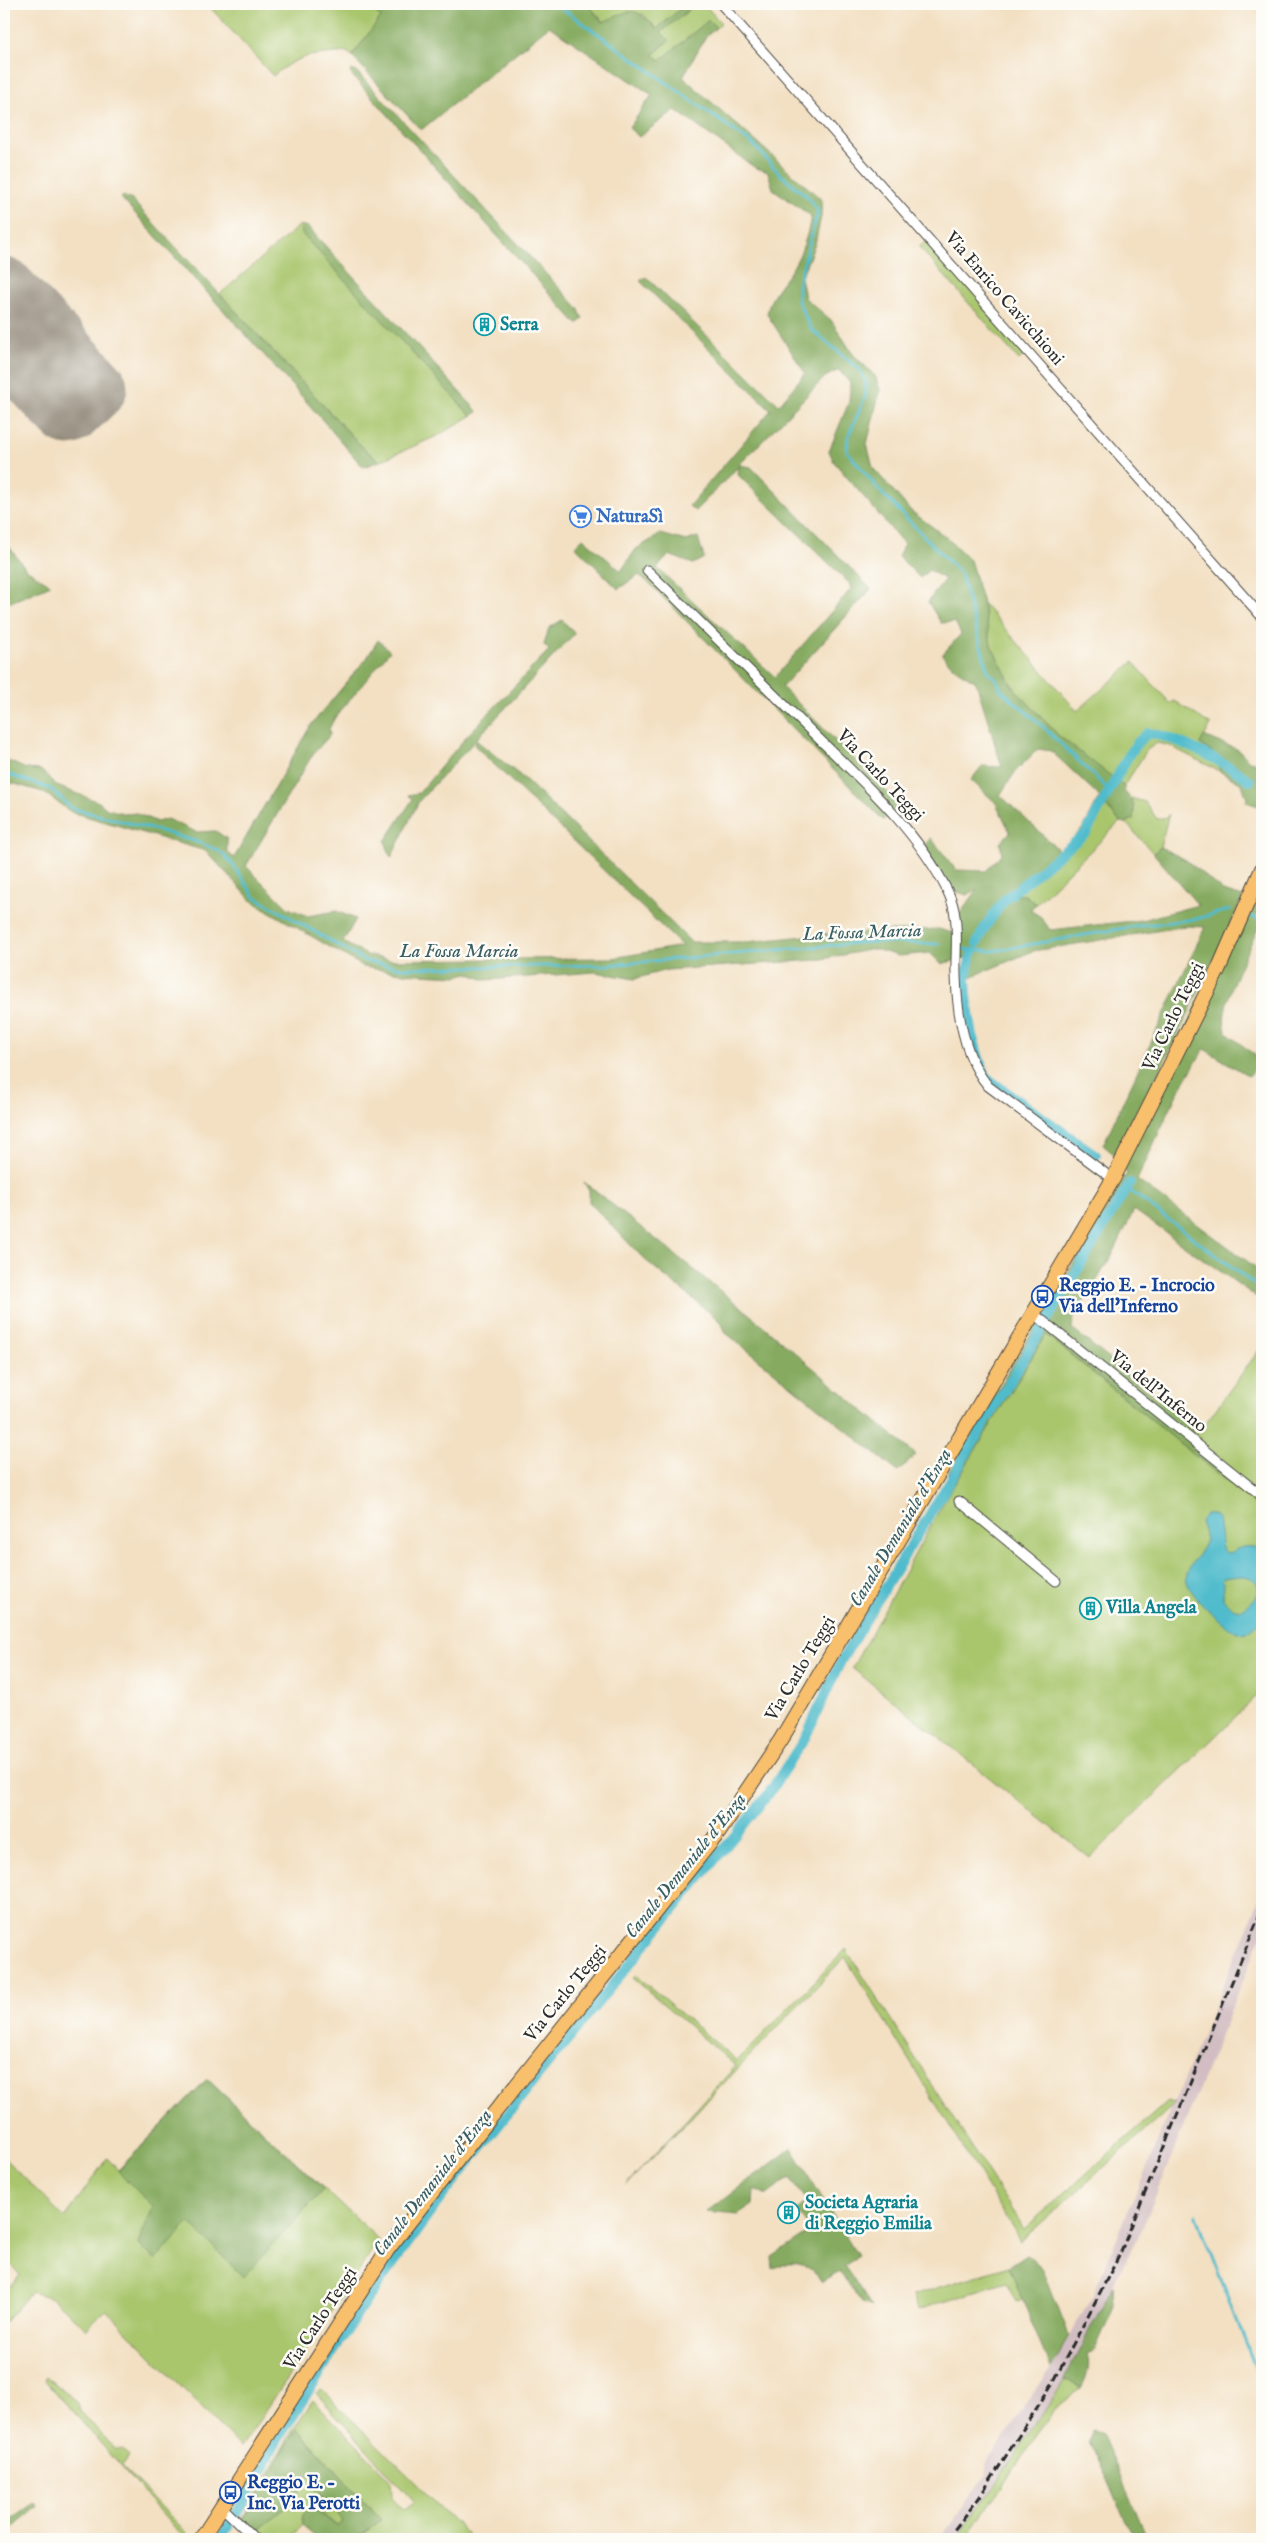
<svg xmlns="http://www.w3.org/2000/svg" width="1266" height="2543" font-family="'IM FELL English',serif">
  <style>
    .industrial { fill: #d2bec2 }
    .green { fill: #a9c66d; stroke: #6a784c }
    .forest { fill: #86ab60; stroke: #586b46 }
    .water { fill: #50bbcc; stroke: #3e737c; fill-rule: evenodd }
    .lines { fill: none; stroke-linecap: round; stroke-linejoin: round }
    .stream { stroke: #50bbcc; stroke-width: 3 }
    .canal { stroke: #50bbcc; stroke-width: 10 }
    .runway { stroke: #8f8677; stroke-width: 65 }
    .street-casing { stroke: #494642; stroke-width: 11 }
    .primary-casing { stroke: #494642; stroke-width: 16 }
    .street { stroke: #fff; stroke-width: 9 }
    .primary { stroke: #f8bf6c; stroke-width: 14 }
    .rail { stroke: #2b2b2b; stroke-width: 3; stroke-dasharray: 8 4; stroke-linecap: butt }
    .labels { text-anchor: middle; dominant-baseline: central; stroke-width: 5; stroke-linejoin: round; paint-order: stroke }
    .street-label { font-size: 18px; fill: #2b2b2b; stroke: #fdfcf7 }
    .culture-label { font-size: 18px; font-weight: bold; fill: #0d838f; stroke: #fdfcf7; text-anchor: start }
    .shop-label { font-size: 18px; font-weight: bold; fill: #366cbe; stroke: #fdfcf7; text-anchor: start }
    .transit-label { font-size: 18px; font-weight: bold; fill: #164399; stroke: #fdfcf7; text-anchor: start }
    .water-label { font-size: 19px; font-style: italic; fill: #385d63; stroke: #fdfcf7 }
  </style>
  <rect width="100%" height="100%" fill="#fdfcf7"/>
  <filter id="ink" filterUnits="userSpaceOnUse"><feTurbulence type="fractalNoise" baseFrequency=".02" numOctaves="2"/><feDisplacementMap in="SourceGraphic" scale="10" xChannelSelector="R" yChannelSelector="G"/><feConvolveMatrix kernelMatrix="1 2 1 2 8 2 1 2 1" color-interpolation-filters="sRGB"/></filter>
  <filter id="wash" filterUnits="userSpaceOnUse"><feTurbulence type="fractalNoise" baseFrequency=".0096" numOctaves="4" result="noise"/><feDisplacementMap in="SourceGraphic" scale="20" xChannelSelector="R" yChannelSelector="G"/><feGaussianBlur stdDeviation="1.12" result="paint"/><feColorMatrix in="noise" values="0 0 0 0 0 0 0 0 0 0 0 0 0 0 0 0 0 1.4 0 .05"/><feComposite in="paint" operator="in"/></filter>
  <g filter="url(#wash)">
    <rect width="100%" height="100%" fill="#f3e0c3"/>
    <polygon class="industrial" points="1262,1893 1262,1934 1144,2224 1064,2380 1016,2454 956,2539 939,2539 987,2473 986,2464 1057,2359 1095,2290"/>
    <g class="green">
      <path d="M207,4H365L381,17L352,56L347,52C312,56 302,52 273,76Z"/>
      <polygon points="587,4 686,4 657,29 643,14 604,22"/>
      <polygon points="696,4 704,4 721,23 716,28 709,20 661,60 653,55 669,40 661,32"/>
      <polygon points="300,225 303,234 471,416 437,436 380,461 364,449 220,294"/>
      <polygon points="929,239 1028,352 1019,360 919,247"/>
      <path d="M983,603L1077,711L1133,662L1170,703L1175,701L1211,725L1200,744L1213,753L1221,772L1170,746L1157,743L1147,750L1124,786C1076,754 1010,701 991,645C986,632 986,617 983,603Z"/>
      <polygon points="1099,798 1120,822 1036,904 1025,895 1010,896 1062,853 1060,851 1084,827"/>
      <polygon points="1131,798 1145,802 1157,819 1167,817 1169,814 1160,847 1154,854 1126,823 1133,819 1134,809"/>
      <polygon points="1045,1334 1262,1510 1262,1691 1090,1858 852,1668 948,1494"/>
      <polygon points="1262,1346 1262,1497 1193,1440 1192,1426 1199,1432"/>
      <polygon points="846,1949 1024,2229 1167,2102 1175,2104 1021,2241 845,1957 626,2185 736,2066 633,1978 636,1975 737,2061"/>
      <polygon points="207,2079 379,2240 241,2448 106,2310 87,2329 52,2298 31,2292 5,2322 4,2321 4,2294 20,2275 4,2257 4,2158 65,2218 107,2158 118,2170"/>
      <polygon points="1009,2266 1023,2300 1017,2302 1007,2282 918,2310 913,2295"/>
      <polygon points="46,2376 78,2403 80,2411 115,2449 124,2450 129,2456 122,2466 187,2533 184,2538 58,2395 44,2379"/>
      <polygon points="1064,2380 1081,2389 1056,2408 966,2539 956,2539 1016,2454"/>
      <polygon points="322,2390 472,2539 355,2539 381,2520 297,2428 240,2525 239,2524 294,2428 313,2400 391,2480 392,2497 404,2510 414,2502 316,2393"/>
      <path d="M306,2476L313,2479C316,2483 316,2489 319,2494C325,2504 345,2508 341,2524L337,2526L324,2515L312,2510L302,2515V2525L289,2539H255L252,2536L299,2496L300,2482Z"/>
    </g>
    <g class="forest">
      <path d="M365,4H587L603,22C632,9 634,5 657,29L686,4H696L661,32L669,40L653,55L661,60L709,20L716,28L706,36L683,77L822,200L821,217L815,244L801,277L805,298L831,320L853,354L875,376L880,390L867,444L873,468L911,511L946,537L970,560L983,603L991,645L1012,686L1059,736L1124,786V791C1133,800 1135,807 1133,819L1126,823L1120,822L1096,793L1051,751L1038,749L1016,771L1000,795L1062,853L1011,895H1025L1036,904L1030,910L1041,917L1050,930L1142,920L1198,905L1154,854L1160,847L1186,860L1223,891L1243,897L1183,1025L1116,1156L1103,1145L1205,927L1187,926L1033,951L966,979L971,954L965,958L941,964L930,953L899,956L874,949L817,960L667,970L634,979L596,972L485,980L468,973L456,976L401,973L364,967L253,902L206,851L71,812L43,792L4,781V759L26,769L41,770L57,786L99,802L107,809L127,814L136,813L157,822L167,819L196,832L216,831L227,839V851L234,858L311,725L367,658L378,640L390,651L334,719L329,729L330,735L313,754L246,866L288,908L308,916L336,911L356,919L343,942L367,955L390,960L613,958L682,946L474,745L477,741L527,781L691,942H747L824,934L939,929L956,934V919L978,889L967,895L947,889L921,850L931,838L956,870L986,871L1002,854L1000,843L1010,832L996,803L971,780L982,766L1002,767L976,682L954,668L942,655L961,634L955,622L941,623L928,602L945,579L929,570L920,578L898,556L904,544L834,462L829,451L849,402L850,383L839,370L825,377L739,465L751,467L871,589L782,687L900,805L883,820L650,584L639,575L618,589L575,546L583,538L621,571L636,549L661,534L686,541L698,537L704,558L693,564L669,555L657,568L775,677L851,589L849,583L738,475L739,466L695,511L689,506L771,410L640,281L646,277L779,405L805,373L767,314C772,291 780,287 792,269C802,253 808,235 811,216L773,189L768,172L754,167L675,110L639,137L629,128L652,95L549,26L421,130L352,56L381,17Z"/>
      <polygon points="351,70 357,72 578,308 583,319 577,324 350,73"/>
      <polygon points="123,196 132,200 364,449 380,461 363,467 305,400 121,198"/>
      <polygon points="300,225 308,227 478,412 471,416 302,234"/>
      <polygon points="4,540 26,569 51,585 4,605"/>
      <polygon points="562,620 575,633 419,801 391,858 385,841 413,799 408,795 419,793 466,737 549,650 544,645 549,628"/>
      <polygon points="1204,736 1239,750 1249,761 1262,764 1262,807 1246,802 1247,799 1242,784 1221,772 1213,753 1200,744"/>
      <path d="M1262,869V903L1256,918L1262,920C1252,943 1212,1014 1228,1034L1261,1060L1249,1076L1204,1049L1176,1096L1137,1180L1262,1272V1301L1134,1210L1115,1250L1073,1320L1072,1329L1192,1426L1193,1440L1262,1497V1510L1046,1334L954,1485L947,1479L949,1471L1127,1173L1119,1167Z"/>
      <polygon points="584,1182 742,1308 916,1455 898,1472 726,1333 721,1322 644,1259 589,1202 589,1191"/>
      <polygon points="207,2079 324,2189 243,2277 189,2222 156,2260 138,2244 153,2207 118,2171"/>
      <path d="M792,2148L857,2255L845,2266L872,2307L862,2303L840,2272L822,2282C808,2262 796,2260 773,2268L772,2257L811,2231L797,2210L807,2202L790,2178L767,2195L754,2189L753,2205L738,2215L706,2212Z"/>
      <polygon points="1027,2254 1043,2269 1069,2335 1057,2359 1050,2368 1009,2266"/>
      <path d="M1113,2285L1114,2306L1095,2350L1087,2354C1091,2366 1087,2378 1081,2389L1064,2380Z"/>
      <path d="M297,2428L381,2520L355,2539H319L302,2525V2515C318,2504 324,2519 337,2526L342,2522L336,2509L315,2490V2481L309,2476L300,2482L299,2496L252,2536L240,2525Z"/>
      <polygon points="1092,2429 1102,2434 1148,2539 1134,2539 1089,2441"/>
      <polygon points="35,2503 38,2507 4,2535 4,2525"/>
    </g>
    <path class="water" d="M1205,1514H1213L1218,1518L1222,1548L1225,1552L1229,1553C1241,1546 1249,1545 1262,1549V1619L1247,1632L1237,1633C1223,1623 1181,1591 1187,1574C1191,1561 1202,1553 1206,1540L1200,1522ZM1240,1576C1266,1576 1262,1600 1240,1610L1232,1608L1223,1599L1224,1583L1221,1581L1222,1578Z"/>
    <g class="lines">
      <g class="stream">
        <polyline points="556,4 753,144 780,174 809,198 818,211 798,285 798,301 811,329 860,370 867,384 865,397 848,437 847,451 878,489 961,574 988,672 996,679 1001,690 1038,722 1109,790"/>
        <polyline points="4,773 51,789 71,808 164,832 201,843 219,851 230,861 255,897 365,961 402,968 608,965 869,942 939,944"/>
        <polyline points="1250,916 1262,920"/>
        <polyline points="963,949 993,951 1136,926 1196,919 1229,910"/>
        <polyline points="1128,1189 1262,1290"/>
        <polyline points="1196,2214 1262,2385"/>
      </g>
      <g class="canal">
        <path d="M977,943L985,927L1004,900L1086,833L1129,755L1137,743L1148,733C1170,734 1233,767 1250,781"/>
        <path d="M972,953C970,962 966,972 966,980C967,1008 974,1055 988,1079L1096,1155"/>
        <polyline points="220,2539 243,2503 280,2436 364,2304 441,2198 538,2076 767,1796 805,1738 841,1661 1130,1183"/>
      </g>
      <polyline class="runway" points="4,290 95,387 68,413 4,345"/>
    </g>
  </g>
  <g filter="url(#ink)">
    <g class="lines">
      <defs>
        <g id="street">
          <polyline points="721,4 1262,617"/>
          <path d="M647,570C703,625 759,680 815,735C863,782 916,829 947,890C961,917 955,946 956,975C957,1012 964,1057 988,1086L1113,1179"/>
          <polyline points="1033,1313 1262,1496"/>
          <polyline points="959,1501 1056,1581"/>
          <polyline points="222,2507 255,2539"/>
        </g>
        <polyline id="primary" points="201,2539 388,2249 483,2127 719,1832 780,1741 1113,1179 1218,970 1262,869"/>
      </defs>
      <use href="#street" class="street-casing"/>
      <use href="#primary" class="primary-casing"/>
      <use href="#street" class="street"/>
      <use href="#primary" class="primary"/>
      <polyline class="rail" points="947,2539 979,2498 1054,2381 1119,2256 1262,1909"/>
    </g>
  </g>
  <defs>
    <symbol id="building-ring" viewBox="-11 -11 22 22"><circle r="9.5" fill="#fdfcf7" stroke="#0f9aa8" stroke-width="1.5"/><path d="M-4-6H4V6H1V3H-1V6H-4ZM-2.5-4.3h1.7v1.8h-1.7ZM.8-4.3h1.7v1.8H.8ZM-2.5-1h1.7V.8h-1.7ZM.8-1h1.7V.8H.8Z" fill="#0f9aa8"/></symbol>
    <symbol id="supermarket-ring" viewBox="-11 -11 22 22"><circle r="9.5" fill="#fdfcf7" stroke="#3f7fe0" stroke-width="1.5"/><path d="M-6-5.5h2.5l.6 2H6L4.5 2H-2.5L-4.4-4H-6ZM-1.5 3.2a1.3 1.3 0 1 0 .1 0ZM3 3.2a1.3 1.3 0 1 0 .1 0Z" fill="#3f7fe0"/></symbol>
    <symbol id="bus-ring" viewBox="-11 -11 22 22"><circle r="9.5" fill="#fdfcf7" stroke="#1a4fb4" stroke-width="1.5"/><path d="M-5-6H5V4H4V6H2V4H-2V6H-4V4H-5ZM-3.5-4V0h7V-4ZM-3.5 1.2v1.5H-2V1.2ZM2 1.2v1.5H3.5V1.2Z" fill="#1a4fb4"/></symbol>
  </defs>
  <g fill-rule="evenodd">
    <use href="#building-ring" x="472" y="312" width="25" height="25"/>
    <use href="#supermarket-ring" x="568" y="504" width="25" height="25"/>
    <use href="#bus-ring" x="1030" y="1284" width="25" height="25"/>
    <use href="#building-ring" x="1078" y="1596" width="25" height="25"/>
    <use href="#building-ring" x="776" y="2200" width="25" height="25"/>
    <use href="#bus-ring" x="218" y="2480" width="25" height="25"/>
  </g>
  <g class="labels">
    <g class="street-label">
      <text transform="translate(1004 299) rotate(49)">Via Enrico Cavicchioni</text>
      <text transform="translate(880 776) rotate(47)">Via Carlo Teggi</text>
      <text transform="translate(1174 1017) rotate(-64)">Via Carlo Teggi</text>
      <text transform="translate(1158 1392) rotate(39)">Via dell'Inferno</text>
      <text transform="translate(801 1669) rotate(-59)">Via Carlo Teggi</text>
      <text transform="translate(566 1994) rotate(-51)">Via Carlo Teggi</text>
      <text transform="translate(321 2319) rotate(-57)">Via Carlo Teggi</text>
    </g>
    <g class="culture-label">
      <text x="500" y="325">Serra</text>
      <text x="1106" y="1608">Villa Angela</text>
      <text x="805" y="2203">Societa Agraria<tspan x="805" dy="21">di Reggio Emilia</tspan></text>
    </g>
    <g class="shop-label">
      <text x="596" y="517">NaturaSì</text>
    </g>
    <g class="transit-label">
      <text x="1059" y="1286">Reggio E. - Incrocio<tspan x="1059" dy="21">Via dell'Inferno</tspan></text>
      <text x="247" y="2483">Reggio E. -<tspan x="247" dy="21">Inc. Via Perotti</tspan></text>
    </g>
    <g class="water-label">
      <text transform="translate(862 933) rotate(-2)">La Fossa Marcia</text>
      <text x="459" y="952">La Fossa Marcia</text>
      <text transform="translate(901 1528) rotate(-59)">Canale Demaniale d'Enza</text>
      <text transform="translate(686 1866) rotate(-51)">Canale Demaniale d'Enza</text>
      <text transform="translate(433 2183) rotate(-52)">Canale Demaniale d'Enza</text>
    </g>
  </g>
  <rect width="1266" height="2543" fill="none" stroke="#fdfcf7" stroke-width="20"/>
</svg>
